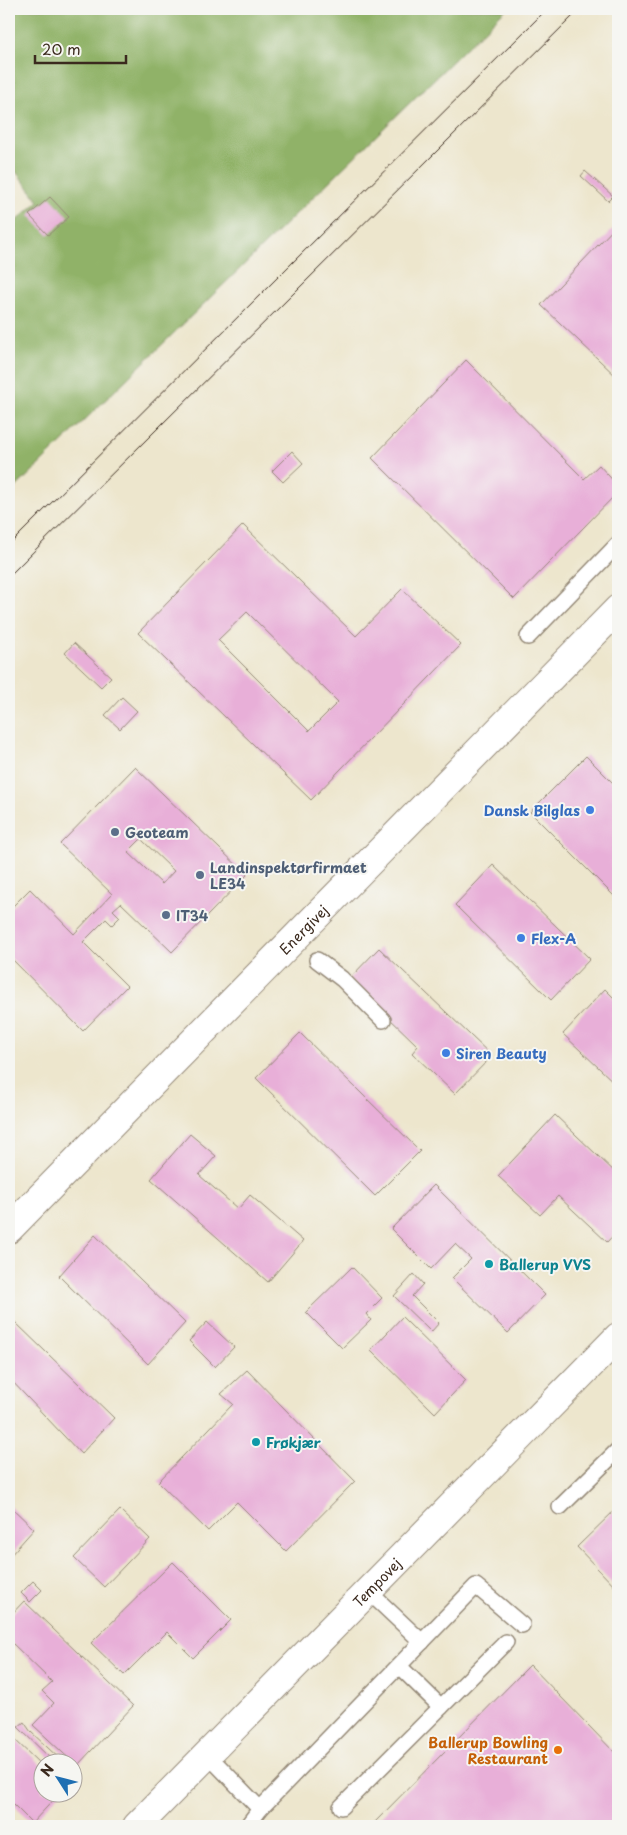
<svg xmlns="http://www.w3.org/2000/svg" width="627" height="1835" font-family="'Playpen Sans',sans-serif">
  <style>
    .forest { fill: #90b267; stroke: #666e42 }
    .building { fill: #e8afd8; fill-rule: evenodd }
    .lines { fill: none; stroke-linecap: round; stroke-linejoin: round }
    .lane-casing { stroke: #948876; stroke-width: 18 }
    .street-casing { stroke: #948876; stroke-width: 30 }
    .lane { stroke: #fff; stroke-width: 15 }
    .street { stroke: #fff; stroke-width: 28 }
    .tram { stroke: #3b2a1e; stroke-width: 1 }
    .shop-dot { fill: #3f7fe0; stroke: #f6f6f2; stroke-width: 2 }
    .service-dot { fill: #5c6f8a; stroke: #f6f6f2; stroke-width: 2 }
    .culture-dot { fill: #0f9aa8; stroke: #f6f6f2; stroke-width: 2 }
    .food-dot { fill: #e8710a; stroke: #f6f6f2; stroke-width: 2 }
    .labels { text-anchor: middle; dominant-baseline: central; stroke-width: 4; stroke-linejoin: round; paint-order: stroke }
    .shop-label { font-size: 14px; font-weight: bold; fill: #366cbe; stroke: #f6f6f2; text-anchor: start }
    .service-label { font-size: 14px; font-weight: bold; fill: #4e5e75; stroke: #f6f6f2; text-anchor: start }
    .street-label { font-size: 14px; fill: #3b2a1e; stroke: #f6f6f2 }
    .culture-label { font-size: 14px; font-weight: bold; fill: #0d838f; stroke: #f6f6f2; text-anchor: start }
    .food-label { font-size: 14px; font-weight: bold; fill: #c56008; stroke: #f6f6f2; text-anchor: end }
  </style>
  <rect width="100%" height="100%" fill="#f6f6f2"/>
  <filter id="ink" filterUnits="userSpaceOnUse"><feTurbulence type="fractalNoise" baseFrequency=".02" numOctaves="2"/><feDisplacementMap in="SourceGraphic" scale="10" xChannelSelector="R" yChannelSelector="G"/><feConvolveMatrix kernelMatrix="1 2 1 2 8 2 1 2 1" color-interpolation-filters="sRGB"/></filter>
  <filter id="wash" filterUnits="userSpaceOnUse"><feTurbulence type="fractalNoise" baseFrequency=".0096" numOctaves="4" result="noise"/><feDisplacementMap in="SourceGraphic" scale="20" xChannelSelector="R" yChannelSelector="G"/><feGaussianBlur stdDeviation="1.12" result="paint"/><feColorMatrix in="noise" values="0 0 0 0 0 0 0 0 0 0 0 0 0 0 0 0 0 1.4 0 .05"/><feComposite in="paint" operator="in"/></filter>
  <g filter="url(#wash)">
    <rect width="100%" height="100%" fill="#ede6cd"/>
    <polygon class="forest" points="9,9 506,9 9,494 9,227 39,201 9,163"/>
    <g id="blocks">
      <g class="building">
        <polygon points="585,171 613,196 608,201 581,176"/>
        <polygon points="50,197 69,217 48,235 29,215"/>
        <polygon points="618,224 618,378 541,305"/>
        <polygon points="466,360 584,479 599,465 618,486 618,492 514,599 372,458"/>
        <polygon points="292,451 303,463 283,482 272,471"/>
        <path d="M243,525L356,636L402,589L461,645L311,800L138,633ZM247,612L338,702L309,731L218,640Z"/>
        <polygon points="74,643 111,677 101,687 65,653"/>
        <polygon points="122,697 137,711 120,729 105,715"/>
        <polygon points="586,756 618,788 618,900 530,812"/>
        <path d="M135,767L247,875L172,952L121,903L113,910L120,917L112,925L106,919L83,942L127,986L83,1031L9,956V910L30,889L74,934L112,894L60,844ZM141,839L174,871L162,884L128,852Z"/>
        <polygon points="493,865 590,959 551,1000 455,905"/>
        <polygon points="379,948 492,1056 455,1094 412,1053 418,1046 349,979"/>
        <polygon points="605,989 618,1002 618,1086 563,1034"/>
        <polygon points="300,1033 420,1151 375,1196 256,1078"/>
        <polygon points="555,1115 618,1175 618,1230 607,1242 558,1196 540,1215 498,1176"/>
        <polygon points="190,1134 216,1156 199,1175 238,1209 250,1195 303,1241 268,1282 151,1179"/>
        <polygon points="434,1185 545,1295 508,1333 452,1278 471,1259 455,1244 431,1269 391,1229"/>
        <polygon points="95,1235 185,1323 148,1364 59,1276"/>
        <polygon points="352,1267 382,1298 366,1314 371,1320 342,1348 306,1312"/>
        <polygon points="414,1274 423,1284 412,1296 439,1323 431,1332 394,1296"/>
        <polygon points="402,1317 466,1380 435,1413 371,1350"/>
        <polygon points="14,1321 114,1418 81,1454 9,1378 9,1327"/>
        <polygon points="207,1322 234,1347 215,1367 189,1341"/>
        <polygon points="247,1370 355,1481 286,1551 237,1502 208,1531 158,1482 233,1404 221,1394"/>
        <polygon points="9,1505 34,1529 9,1557"/>
        <polygon points="618,1507 618,1590 577,1547"/>
        <polygon points="120,1510 150,1539 104,1587 74,1558"/>
        <polygon points="173,1562 231,1620 193,1658 167,1632 124,1675 91,1643"/>
        <polygon points="33,1581 42,1590 30,1602 21,1593"/>
        <polygon points="24,1601 133,1706 77,1766 33,1725 54,1703 42,1691 52,1682 9,1640 9,1617"/>
        <polygon points="530,1665 618,1756 618,1826 371,1826"/>
        <polygon points="24,1722 31,1732 63,1762 54,1762 18,1727"/>
        <polygon points="9,1734 42,1766 42,1792 61,1792 32,1823 9,1800"/>
        <polygon points="72,1772 81,1780 77,1785 72,1781"/>
      </g>
    </g>
  </g>
  <g filter="url(#ink)">
    <use href="#blocks" fill-opacity="0" stroke="#948876" stroke-width="1"/>
    <g class="lines">
      <defs>
        <g id="lane">
          <polyline points="528,637 618,544"/>
          <polyline points="317,960 342,979 383,1020"/>
          <polyline points="560,1507 618,1450"/>
          <polyline points="368,1591 422,1642"/>
          <polyline points="399,1666 441,1707"/>
          <polyline points="207,1754 260,1809"/>
          <polyline points="341,1807 506,1642"/>
          <polyline points="248,1825 260,1809 476,1586 522,1625"/>
        </g>
        <g id="street">
          <path id="s1" d="M9,1229L618,609"/>
          <path id="s2" d="M137,1826L618,1337"/>
        </g>
      </defs>
      <use href="#lane" class="lane-casing"/>
      <use href="#street" class="street-casing"/>
      <use href="#lane" class="lane"/>
      <use href="#street" class="street"/>
      <g class="tram">
        <polyline points="9,545 547,9"/>
        <polyline points="9,576 580,9"/>
      </g>
    </g>
  </g>
  <g class="shop-dot">
    <circle cx="590" cy="810" r="5"/>
    <circle cx="521" cy="938" r="5"/>
    <circle cx="446" cy="1053" r="5"/>
  </g>
  <g class="service-dot">
    <circle cx="115" cy="832" r="5"/>
    <circle cx="200" cy="875" r="5"/>
    <circle cx="166" cy="915" r="5"/>
  </g>
  <g class="culture-dot">
    <circle cx="489" cy="1264" r="5"/>
    <circle cx="256" cy="1442" r="5"/>
  </g>
  <circle class="food-dot" cx="558" cy="1750" r="5"/>
  <g class="labels">
    <g class="shop-label">
      <text x="580" y="810" text-anchor="end">Dansk Bilglas</text>
      <text x="531" y="938">Flex-A</text>
      <text x="456" y="1053">Siren Beauty</text>
    </g>
    <g class="service-label">
      <text x="125" y="832">Geoteam</text>
      <text x="210" y="867">Landinspektørfirmaet<tspan x="210" dy="16">LE34</tspan></text>
      <text x="176" y="915">IT34</text>
    </g>
    <g class="street-label">
      <text stroke="none"><textPath href="#s1" startOffset="420">Energivej</textPath></text>
      <text stroke="none"><textPath href="#s2" startOffset="342">Tempovej</textPath></text>
    </g>
    <g class="culture-label">
      <text x="499" y="1264">Ballerup VVS</text>
      <text x="266" y="1442">Frøkjær</text>
    </g>
    <g class="food-label">
      <text x="548" y="1742">Ballerup Bowling<tspan x="548" dy="16">Restaurant</tspan></text>
    </g>
  </g>
  <rect width="627" height="1835" fill="none" stroke="#f6f6f2" stroke-width="30"/>
  <g transform="translate(58 1778) rotate(306)"><circle r="24" fill="#f6f6f2" stroke="#aba49d"/>
  <path d="M0-4L9 19L0 12L-9 19Z" fill="#1f6fb2"/>
  <text y="-8" font-size="14" font-weight="bold" text-anchor="middle" fill="#3b2a1e">N</text>
  </g>
  <path d="M35 55v8h91v-8" fill="none" stroke="#3b2a1e" stroke-width="2.5"/>
  <text x="42" y="55" font-size="15" fill="#3b2a1e" stroke="#f6f6f2" stroke-width="4" paint-order="stroke">20 m</text>
</svg>
